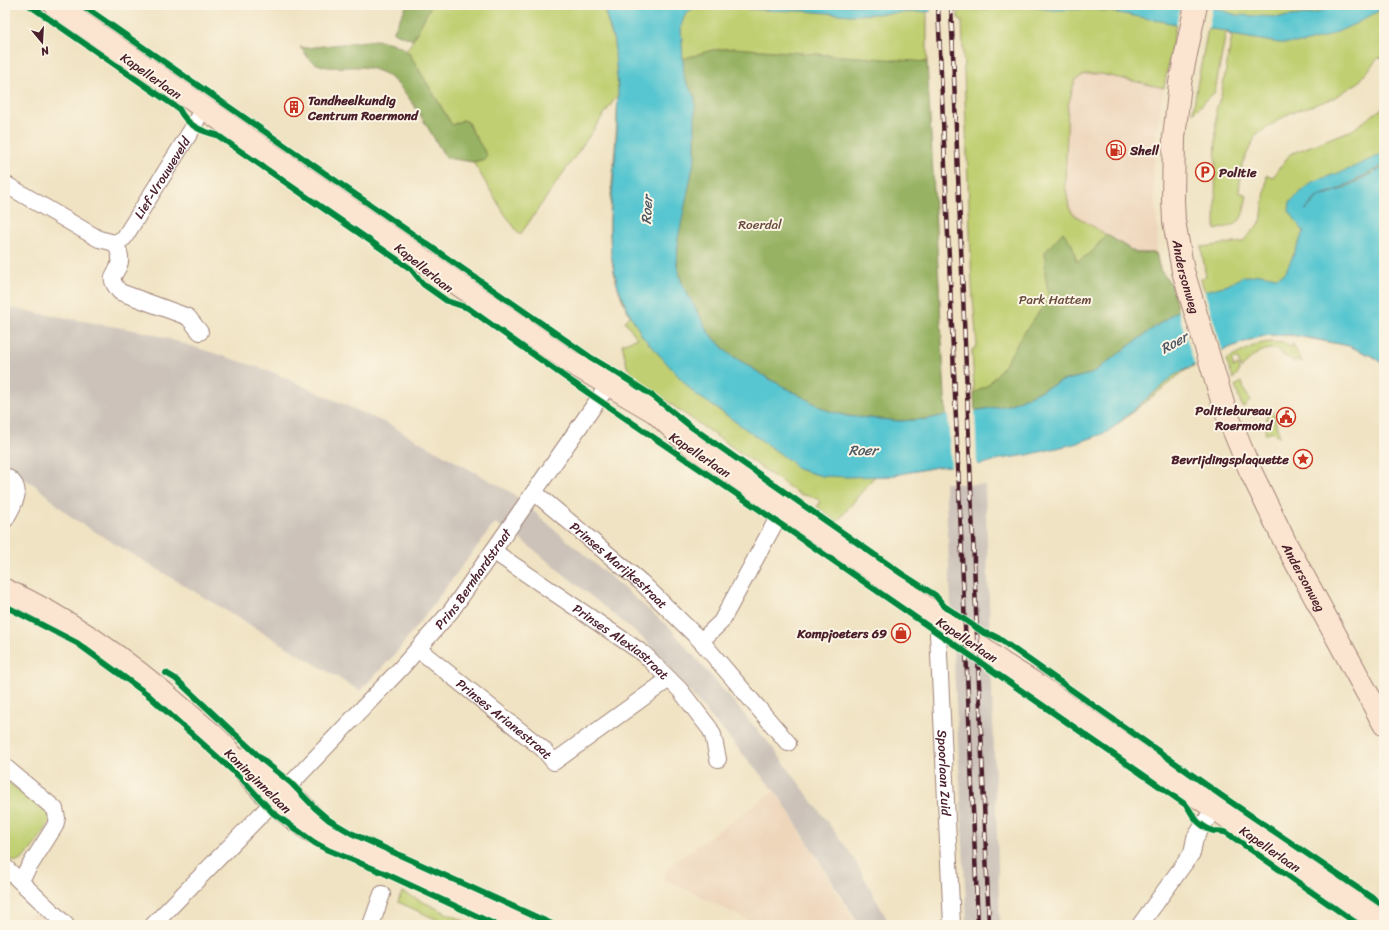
<svg xmlns="http://www.w3.org/2000/svg" width="1389" height="930" font-family="Sriracha,sans-serif">
  <style>
    .built { fill: #eed6bb }
    .industrial { fill: #ccc2b9 }
    .green { fill: #bfcf71; stroke: #84774e; fill-rule: evenodd }
    .forest { fill: #97b263; stroke: #706847 }
    .water { fill: #59c6d0; stroke: #52727e }
    .pier { fill: #f0e3c3 }
    .lines { fill: none; stroke-linecap: round; stroke-linejoin: round }
    .street-casing { stroke: #9d8177; stroke-width: 18 }
    .secondary-casing { stroke: #9d8177; stroke-width: 24 }
    .street { stroke: #fff; stroke-width: 16 }
    .secondary { stroke: #fce5d0; stroke-width: 22 }
    .rail-casing { stroke: #4a1f2b; stroke-width: 4.5 }
    .rail { stroke: #fcf5e5; stroke-width: 3; stroke-dasharray: 9; stroke-linecap: butt }
    .cycleway-casing { stroke: #fcf5e5; stroke-width: 8 }
    .cycleway { stroke: #00873e; stroke-width: 6 }
    .labels { text-anchor: middle; dominant-baseline: central; stroke-width: 4; stroke-linejoin: round; paint-order: stroke }
    .street-label { font-size: 13px; fill: #4a1f2b; stroke: #fcf5e5 }
    .poi-label { font-size: 13px; font-weight: bold; fill: #4a1f2b; stroke: #fcf5e5; text-anchor: start }
    .park-label { font-size: 13px; fill: #674b3c; stroke: #fcf5e5 }
    .water-label { font-size: 14px; font-style: italic; fill: #4f5965; stroke: #fcf5e5 }
  </style>
  <rect width="100%" height="100%" fill="#fcf5e5"/>
  <filter id="ink" filterUnits="userSpaceOnUse"><feTurbulence type="fractalNoise" baseFrequency=".025" numOctaves="2"/><feDisplacementMap in="SourceGraphic" scale="8" xChannelSelector="R" yChannelSelector="G"/><feConvolveMatrix kernelMatrix="1 2 1 2 8 2 1 2 1" color-interpolation-filters="sRGB"/></filter>
  <filter id="wash" filterUnits="userSpaceOnUse"><feTurbulence type="fractalNoise" baseFrequency=".012" numOctaves="4" result="noise"/><feDisplacementMap in="SourceGraphic" scale="16" xChannelSelector="R" yChannelSelector="G"/><feGaussianBlur stdDeviation="0.9" result="paint"/><feColorMatrix in="noise" values="0 0 0 0 0 0 0 0 0 0 0 0 0 0 0 0 0 1.4 0 .05"/><feComposite in="paint" operator="in"/></filter>
  <g filter="url(#wash)">
    <rect width="100%" height="100%" fill="#f0e3c3"/>
    <g class="built">
      <polygon points="1085,74 1101,74 1164,88 1156,130 1154,161 1154,197 1158,230 1156,253 1136,253 1079,219 1073,214 1069,207 1065,184 1068,106 1075,80"/>
      <polygon points="774,791 779,796 856,925 758,925 663,878 669,866"/>
      <polygon points="35,911 51,925 21,925"/>
    </g>
    <g class="industrial">
      <polygon points="5,307 150,333 270,371 390,425 512,493 670,628 773,748 852,855 890,925 859,925 779,796 644,639 524,542 495,523 396,653 360,691 72,518 35,485 5,468"/>
      <polygon points="945,483 985,485 1000,925 967,925"/>
    </g>
    <g class="green">
      <path d="M431,5H603L614,42L615,50L616,47L604,5H1384V59L1379,57L1359,82L1332,99L1290,113L1256,135L1242,164L1239,192L1247,195C1242,221 1243,224 1215,230L1216,109L1221,96L1232,36L1226,32L1215,92L1193,113L1197,86L1208,28L1176,24L1164,88L1101,74H1085L1075,80L1068,106L1065,183L1069,207L1073,214L1136,253H1156L1160,270L1171,284L1177,309L1204,291L1201,278L1206,277L1201,247L1242,242L1261,222L1267,175L1273,177L1290,154L1352,130L1384,107V364L1374,357L1349,346L1291,335H1269L1252,339L1218,352L1183,372L1109,431L962,462L889,476H875L837,522L817,507L820,502L816,498L799,494L632,377L627,366L622,344L637,338L625,321L630,316C595,253 616,180 617,112C617,107 619,103 618,97L617,96L520,235L504,213L473,162L485,159L480,145L470,128L468,122L463,120L452,125L409,53L406,51L413,40ZM961,9L958,10V18L962,20L972,287L977,346L972,350L975,411L918,424L905,61L927,62V10Z"/>
      <path d="M1270,342L1285,343L1290,347L1293,346L1292,344H1293L1302,362L1296,360L1295,362L1283,355L1284,354H1282L1280,351C1266,344 1249,358 1241,369L1238,359L1232,360L1233,367L1238,365L1239,372L1233,379L1226,360L1257,344Z"/>
      <polygon points="1242,382 1245,392 1251,400 1244,407 1242,406 1235,386"/>
      <polygon points="1268,408 1272,411 1280,437 1271,431 1267,435 1265,434"/>
      <path d="M5,780L49,814L51,820C46,829 28,857 19,861C14,863 9,859 5,856Z"/>
      <polygon points="402,892 472,925 449,925 398,902"/>
    </g>
    <g class="forest">
      <polygon points="407,5 431,5 413,40 393,32"/>
      <path d="M376,40C390,42 399,44 409,53L452,125L463,120L468,122L470,128L487,155L485,159L473,162L446,158C431,135 408,87 385,74C377,70 368,67 359,67C343,66 326,71 312,61C307,58 304,51 300,47L306,48Z"/>
      <polygon points="733,48 927,62 946,415 928,419 900,421 847,416 826,410 766,377 728,353 709,333 682,284 677,266 678,239 695,98 684,78 683,59 712,50"/>
      <polygon points="1063,232 1072,244 1077,262 1092,252 1106,234 1136,253 1156,253 1160,270 1171,284 1178,310 1091,374 1062,381 1009,405 975,411 974,393 988,385 1006,363 1021,337 1049,298 1045,273 1045,252"/>
    </g>
    <polygon class="water" points="603,5 1208,5 1236,15 1280,17 1310,14 1320,12 1333,5 1384,5 1384,8 1357,23 1328,36 1304,43 1279,43 1232,35 1226,31 1176,24 1108,11 1095,9 1053,10 1030,7 851,15 805,11 764,10 707,6 695,7 688,12 684,17 681,26 684,78 695,98 695,157 678,239 677,266 682,284 709,333 728,353 766,377 826,410 847,416 900,421 928,419 946,415 951,418 973,411 1009,405 1062,381 1091,374 1204,291 1228,285 1242,277 1260,274 1277,277 1285,273 1304,232 1289,211 1290,202 1312,182 1347,170 1384,153 1384,165 1339,189 1318,196 1305,210 1306,210 1318,197 1340,190 1384,167 1384,364 1374,357 1349,346 1310,338 1291,335 1269,335 1252,339 1218,352 1173,376 1109,431 1097,436 1074,444 1027,455 1000,459 983,464 937,467 889,476 847,477 822,476 797,469 790,461 726,415 694,393 642,336 628,310 617,284 611,254 610,221 617,132 618,89 614,42"/>
    <g class="pier">
      <rect x="931" y="5" width="27" height="7"/>
      <polygon points="1180,5 1213,5 1208,30 1176,26"/>
      <polygon points="1204,289 1223,352 1195,366 1177,308"/>
      <polygon points="975,409 977,466 951,468 948,414 951,416"/>
    </g>
  </g>
  <g filter="url(#ink)">
    <g class="lines">
      <defs>
        <g id="street">
          <path id="s1" d="M5,184L99,239L115,243L124,238L194,126L202,108"/>
          <path d="M115,243C118,249 121,255 120,262C117,276 105,275 120,292L188,317L200,332"/>
          <path d="M5,476C26,488 14,504 5,520"/>
          <path id="s2" d="M534,492L641,582L701,641L788,743"/>
          <path id="s3" d="M493,551L644,654L680,690L710,729L713,735L718,759"/>
          <path id="s4" d="M945,623L938,634L952,925"/>
          <polyline points="701,641 721,622 776,521 784,509"/>
          <path id="s5" d="M418,649L543,749L554,762L669,679"/>
          <polyline points="5,767 55,809 57,818 55,826 20,881"/>
          <polyline points="5,867 66,925"/>
          <path id="s6" d="M153,925L285,790L402,667L451,611L516,518L609,384"/>
          <polyline points="371,925 382,894"/>
          <polyline points="1140,925 1192,853 1195,838 1214,808"/>
        </g>
        <g id="secondary">
          <polyline points="55,5 572,363 655,412 683,438 697,449 882,576 1002,663 1039,686 1214,808 1384,924"/>
          <path id="s7" d="M1196,5L1180,83L1174,138L1173,200L1174,221L1183,271L1224,407L1250,470L1287,546L1384,724"/>
          <path d="M5,590C72,620 133,665 187,713C199,724 216,736 226,748C249,777 273,806 304,826C308,829 313,833 317,834C321,835 326,835 329,835"/>
          <polyline points="248,758 299,802 329,835 527,925"/>
        </g>
      </defs>
      <use href="#street" class="street-casing"/>
      <use href="#secondary" class="secondary-casing"/>
      <use href="#street" class="street"/>
      <use href="#secondary" class="secondary"/>
      <defs>
        <g id="rail">
          <polyline points="938,5 978,925"/>
          <polyline points="951,5 989,925"/>
        </g>
      </defs>
      <use href="#rail" class="rail-casing"/>
      <use href="#rail" class="rail"/>
      <defs>
        <g id="cycleway">
          <path d="M29,5L179,109C187,125 200,131 217,135L411,269L423,284L447,301L468,308L565,377L776,521L1152,781L1186,805C1190,809 1191,814 1195,818C1198,823 1208,830 1214,831C1219,831 1222,831 1227,833L1359,925"/>
          <polyline points="82,5 590,357 617,373 653,396 690,426 902,574 935,595 944,606 965,620 984,633 992,635 998,638 1222,796 1384,906"/>
          <polyline points="5,606 77,643 147,694 242,779 273,813 315,843 328,850 384,873 496,925"/>
          <polyline points="166,673 176,679 265,762 291,783 315,808 329,820 351,833 554,925"/>
        </g>
      </defs>
      <use href="#cycleway" class="cycleway-casing"/>
      <use href="#cycleway" class="cycleway"/>
    </g>
  </g>
  <defs>
    <symbol id="building-ring" viewBox="-11 -11 22 22"><circle r="9.5" fill="#fcf5e5" stroke="#c8321e" stroke-width="1.5"/><path d="M-4-6H4V6H1V3H-1V6H-4ZM-2.5-4.3h1.7v1.8h-1.7ZM.8-4.3h1.7v1.8H.8ZM-2.5-1h1.7V.8h-1.7ZM.8-1h1.7V.8H.8Z" fill="#c8321e"/></symbol>
    <symbol id="fuel-ring" viewBox="-11 -11 22 22"><circle r="9.5" fill="#fcf5e5" stroke="#c8321e" stroke-width="1.5"/><path d="M-5.5-6h7V0h2V4h1.3V-2.5L3-4.5l.8-.8L6-3V5H2.5V1h-1V6h-7ZM-4.2-4.7v3.2H.2V-4.7Z" fill="#c8321e"/></symbol>
    <symbol id="parking-ring" viewBox="-11 -11 22 22"><circle r="9.5" fill="#fcf5e5" stroke="#c8321e" stroke-width="1.5"/><path d="M-3.5-5.5H1a3.5 3.5 0 0 1 0 7H-1V5.5H-3.5ZM-1-3.4V-.6H.8a1.4 1.4 0 0 0 0-2.8Z" fill="#c8321e"/></symbol>
    <symbol id="civic-ring" viewBox="-11 -11 22 22"><circle r="9.5" fill="#fcf5e5" stroke="#c8321e" stroke-width="1.5"/><path d="M-.6-6.5H3V-4.5H.6V-3L4-1V1h2V6H-6V1h2V-1L-.6-3ZM-1.2 2.5V6h2.4V2.5Z" fill="#c8321e"/></symbol>
    <symbol id="sight-ring" viewBox="-11 -11 22 22"><circle r="9.5" fill="#fcf5e5" stroke="#c8321e" stroke-width="1.5"/><path d="M0-6L1.8-2.2L6-1.7L2.9 1.2L3.7 5.4L0 3.3L-3.7 5.4L-2.9 1.2L-6-1.7L-1.8-2.2Z" fill="#c8321e"/></symbol>
    <symbol id="shop-ring" viewBox="-11 -11 22 22"><circle r="9.5" fill="#fcf5e5" stroke="#c8321e" stroke-width="1.5"/><path d="M-5-2.5h2.3a2.7 3.5 0 0 1 5.4 0H5L5.5 6h-11ZM-1.5-2.5h3a1.5 2.3 0 0 0-3 0Z" fill="#c8321e"/></symbol>
  </defs>
  <g fill-rule="evenodd">
    <use href="#building-ring" x="283" y="96" width="22" height="22"/>
    <use href="#fuel-ring" x="1105" y="139" width="22" height="22"/>
    <use href="#parking-ring" x="1194" y="161" width="22" height="22"/>
    <use href="#civic-ring" x="1275" y="406" width="22" height="22"/>
    <use href="#sight-ring" x="1292" y="448" width="22" height="22"/>
    <use href="#shop-ring" x="890" y="622" width="22" height="22"/>
  </g>
  <g class="labels">
    <g class="street-label">
      <text transform="translate(151 76) rotate(35)">Kapellerlaan</text>
      <text stroke="none"><textPath href="#s1" startOffset="207">Lief-Vrouweveld</textPath></text>
      <text transform="translate(424 268) rotate(39)">Kapellerlaan</text>
      <text stroke="none"><textPath href="#s7" startOffset="275">Andersonweg</textPath></text>
      <text transform="translate(700 455) rotate(34)">Kapellerlaan</text>
      <text stroke="none"><textPath href="#s2" startOffset="112">Prinses Marijkestraat</textPath></text>
      <text stroke="none"><textPath href="#s7" startOffset="599">Andersonweg</textPath></text>
      <text stroke="none"><textPath href="#s6" startOffset="472">Prins Bernhardstraat</textPath></text>
      <text transform="translate(967 640) rotate(34)">Kapellerlaan</text>
      <text stroke="none"><textPath href="#s3" startOffset="157">Prinses Alexiastraat</textPath></text>
      <text stroke="none"><textPath href="#s5" startOffset="111">Prinses Arianestraat</textPath></text>
      <text stroke="none"><textPath href="#s4" startOffset="152">Spoorlaan Zuid</textPath></text>
      <text transform="translate(258 781) rotate(44)">Koninginnelaan</text>
      <text transform="translate(1270 849) rotate(35)">Kapellerlaan</text>
    </g>
    <g class="poi-label">
      <text x="308" y="100">Tandheelkundig<tspan x="308" dy="15">Centrum Roermond</tspan></text>
      <text x="1130" y="150">Shell</text>
      <text x="1219" y="172">Politie</text>
      <text x="1272" y="410" text-anchor="end">Politiebureau<tspan x="1272" dy="15">Roermond</tspan></text>
      <text x="1289" y="459" text-anchor="end">Bevrijdingsplaquette</text>
      <text x="887" y="633" text-anchor="end">Kompjoeters 69</text>
    </g>
    <g class="park-label">
      <text x="760" y="224">Roerdal</text>
      <text x="1055" y="299">Park Hattem</text>
    </g>
    <g class="water-label">
      <text transform="translate(647 210) rotate(-87)">Roer</text>
      <text transform="translate(1174 343) rotate(-30)">Roer</text>
      <text x="863" y="450">Roer</text>
    </g>
  </g>
  <rect width="1389" height="930" fill="none" stroke="#fcf5e5" stroke-width="20"/>
  <g transform="translate(42 42) rotate(162)" stroke="#fcf5e5" stroke-width="3" paint-order="stroke">
  <path d="M0-3L7 15L0 10L-7 15Z" fill="#4a1f2b"/>
  <text y="-6" font-size="11" font-weight="bold" text-anchor="middle" fill="#4a1f2b">N</text>
  </g>
</svg>
